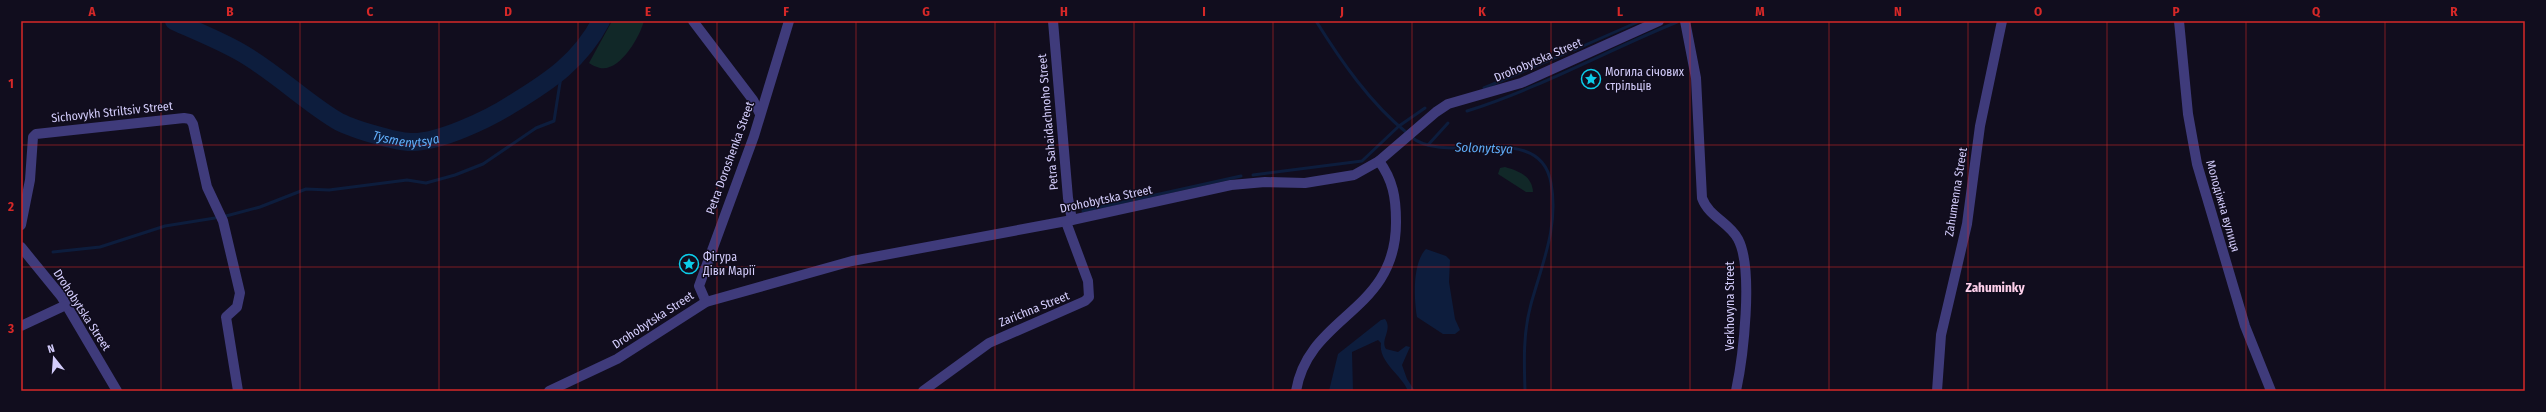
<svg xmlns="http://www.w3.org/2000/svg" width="2546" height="412" font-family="'Fira Sans Condensed',sans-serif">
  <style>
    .green { fill: #112828 }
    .water { fill: #0d1d3d }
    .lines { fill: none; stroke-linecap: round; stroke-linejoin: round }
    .stream { stroke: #0d1d3d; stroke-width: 3 }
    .river { stroke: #0d1d3d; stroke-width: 18 }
    .minor { stroke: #3f3b7b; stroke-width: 10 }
    .grid { fill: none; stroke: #d62828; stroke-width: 1; stroke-opacity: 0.55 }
    .labels { text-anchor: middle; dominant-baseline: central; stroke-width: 3; stroke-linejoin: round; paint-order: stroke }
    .street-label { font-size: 12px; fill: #d4cdfc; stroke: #110d1e }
    .poi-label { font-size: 12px; fill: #d4cdfc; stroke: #110d1e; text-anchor: start }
    .water-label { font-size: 13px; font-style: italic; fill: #60acf7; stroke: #110d1e }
    .neighbourhood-label { font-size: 13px; font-weight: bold; fill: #fdcfea; stroke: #110d1e }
    .neatline { fill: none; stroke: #d62828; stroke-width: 1.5 }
    .grid-label { font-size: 13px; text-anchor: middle; font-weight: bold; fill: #d62828 }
  </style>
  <rect width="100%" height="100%" fill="#110d1e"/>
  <g class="green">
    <path d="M612,21H644C640,36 620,72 600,68C596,67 592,65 589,63Z"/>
    <path d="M1505,167C1519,171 1532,176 1533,192H1526L1498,174L1500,168Z"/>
  </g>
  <g class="water">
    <path d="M1426,249L1446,256L1450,260L1449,282L1455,319L1460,330L1455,334H1443L1417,317C1414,300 1412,263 1426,249Z"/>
    <path d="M1385,319C1393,330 1380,339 1386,349L1398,352L1406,346L1410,347L1402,365L1407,379L1415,391H1408C1402,375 1378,362 1381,343L1378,340L1352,352L1353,391H1329L1338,354L1381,320Z"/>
  </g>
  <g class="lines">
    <g class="stream">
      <path d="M1316,21C1341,61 1370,103 1407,133"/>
      <polyline points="1574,50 1640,21"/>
      <polyline points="1484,88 1566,53"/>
      <path d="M1467,111C1540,88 1606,51 1677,22"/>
      <path d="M1411,137C1448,167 1540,119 1551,183C1559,226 1542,264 1531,304C1523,333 1524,361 1525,391"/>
      <polyline points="1428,145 1448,123"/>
      <polyline points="1253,175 1362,161 1399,126 1425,108"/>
      <polyline points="1083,211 1241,176"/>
      <polyline points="226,216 260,207 306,189 329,190 407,180 426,183 455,175 483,164 536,128 554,121 562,70"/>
      <polyline points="53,252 100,247 165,226 215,218"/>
    </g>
    <path class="river" id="s1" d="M174,21C196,31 219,40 240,52C274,71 303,100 336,120C349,128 396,142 411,142C438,143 489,119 512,104C550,81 580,61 601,21"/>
    <g class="minor">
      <polyline points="693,21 753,100 760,114"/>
      <polyline points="1053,21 1068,198 1072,220"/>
      <path d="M1685,21L1696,78L1702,198C1709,217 1729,222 1738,239C1754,269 1743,358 1736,391"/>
      <polyline points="2179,21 2188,114 2197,164 2245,326 2271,391"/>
      <polyline points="21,225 30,180 33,137 36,134 184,118 190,119 193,124 207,187 223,221 240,293 237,307 226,317 238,391"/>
      <polyline points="21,247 61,296 117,391"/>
      <polyline points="706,302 699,286 754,136 789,21"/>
      <polyline points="21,326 66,305"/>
      <polyline points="549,391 617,359 706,302 852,261 1072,220 1231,185 1265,182 1305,183 1354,175 1379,161 1436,112 1448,104 1521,83 1659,21"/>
      <polyline points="923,391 989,343 1085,301 1089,297 1088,281 1066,222"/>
      <path d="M1296,391C1309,314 1397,313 1396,221C1396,198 1393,180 1379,161"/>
      <polyline points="1937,391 1941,335 1967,224 1980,126 2002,21"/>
    </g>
  </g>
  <path class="grid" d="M161,21V391M300,21V391M439,21V391M578,21V391M717,21V391M856,21V391M995,21V391M1134,21V391M1273,21V391M1412,21V391M1551,21V391M1690,21V391M1829,21V391M1968,21V391M2107,21V391M2246,21V391M2385,21V391M21,145H2525M21,267H2525"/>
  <defs>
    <symbol id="sight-ring" viewBox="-11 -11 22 22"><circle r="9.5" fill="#110d1e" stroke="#0ccce9" stroke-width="1.5"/><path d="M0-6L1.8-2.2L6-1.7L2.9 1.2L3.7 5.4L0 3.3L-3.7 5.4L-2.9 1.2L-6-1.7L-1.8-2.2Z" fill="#0ccce9"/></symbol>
  </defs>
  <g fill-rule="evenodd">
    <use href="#sight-ring" x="1580" y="68" width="22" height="22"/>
    <use href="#sight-ring" x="678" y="253" width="22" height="22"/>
  </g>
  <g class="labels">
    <g class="street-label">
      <text transform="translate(1538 60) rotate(-23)">Drohobytska Street</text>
      <text transform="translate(112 112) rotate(-6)">Sichovykh Striltsiv Street</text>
      <text transform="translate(1048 122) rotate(-95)">Petra Sahaidachnoho Street</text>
      <text transform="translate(730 158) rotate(-70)">Petra Doroshenka Street</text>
      <text transform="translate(1956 192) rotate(-81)">Zahumenna Street</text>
      <text transform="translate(1106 199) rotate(-12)">Drohobytska Street</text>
      <text transform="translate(2223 206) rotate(74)">Молодіжна вулиця</text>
      <text transform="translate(1730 306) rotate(-90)">Verkhovyna Street</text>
      <text transform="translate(1034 309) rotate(-22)">Zarichna Street</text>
      <text transform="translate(82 310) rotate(57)">Drohobytska Street</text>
      <text transform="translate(653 320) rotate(-33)">Drohobytska Street</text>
    </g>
    <g class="poi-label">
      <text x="1605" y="72">Могила січових<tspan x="1605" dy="14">стрільців</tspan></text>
      <text x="703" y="257">Фігура<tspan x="703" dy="14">Діви Марії</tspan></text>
    </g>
    <g class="water-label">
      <text stroke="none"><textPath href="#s1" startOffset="264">Tysmenytsya</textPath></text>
      <text transform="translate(1484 148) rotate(2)">Solonytsya</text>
    </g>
    <g class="neighbourhood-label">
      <text x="1995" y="287">Zahuminky</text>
    </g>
  </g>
  <rect width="2546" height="412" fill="none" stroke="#110d1e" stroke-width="44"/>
  <g transform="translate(54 358) rotate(343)" stroke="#110d1e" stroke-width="3" paint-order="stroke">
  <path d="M0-3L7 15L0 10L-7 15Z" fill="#d4cdfc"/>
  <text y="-6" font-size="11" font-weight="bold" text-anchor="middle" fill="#d4cdfc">N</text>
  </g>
  <rect x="22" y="22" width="2502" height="368" class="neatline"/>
  <g class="grid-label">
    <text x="92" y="16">A</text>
    <text x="230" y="16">B</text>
    <text x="370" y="16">C</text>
    <text x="508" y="16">D</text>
    <text x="648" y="16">E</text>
    <text x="786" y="16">F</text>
    <text x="926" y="16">G</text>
    <text x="1064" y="16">H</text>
    <text x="1204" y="16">I</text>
    <text x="1342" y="16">J</text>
    <text x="1482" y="16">K</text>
    <text x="1620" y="16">L</text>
    <text x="1760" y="16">M</text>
    <text x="1898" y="16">N</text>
    <text x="2038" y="16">O</text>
    <text x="2176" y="16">P</text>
    <text x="2316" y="16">Q</text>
    <text x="2454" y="16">R</text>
    <text x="11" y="88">1</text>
    <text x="11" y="211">2</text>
    <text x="11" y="333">3</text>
  </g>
</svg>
